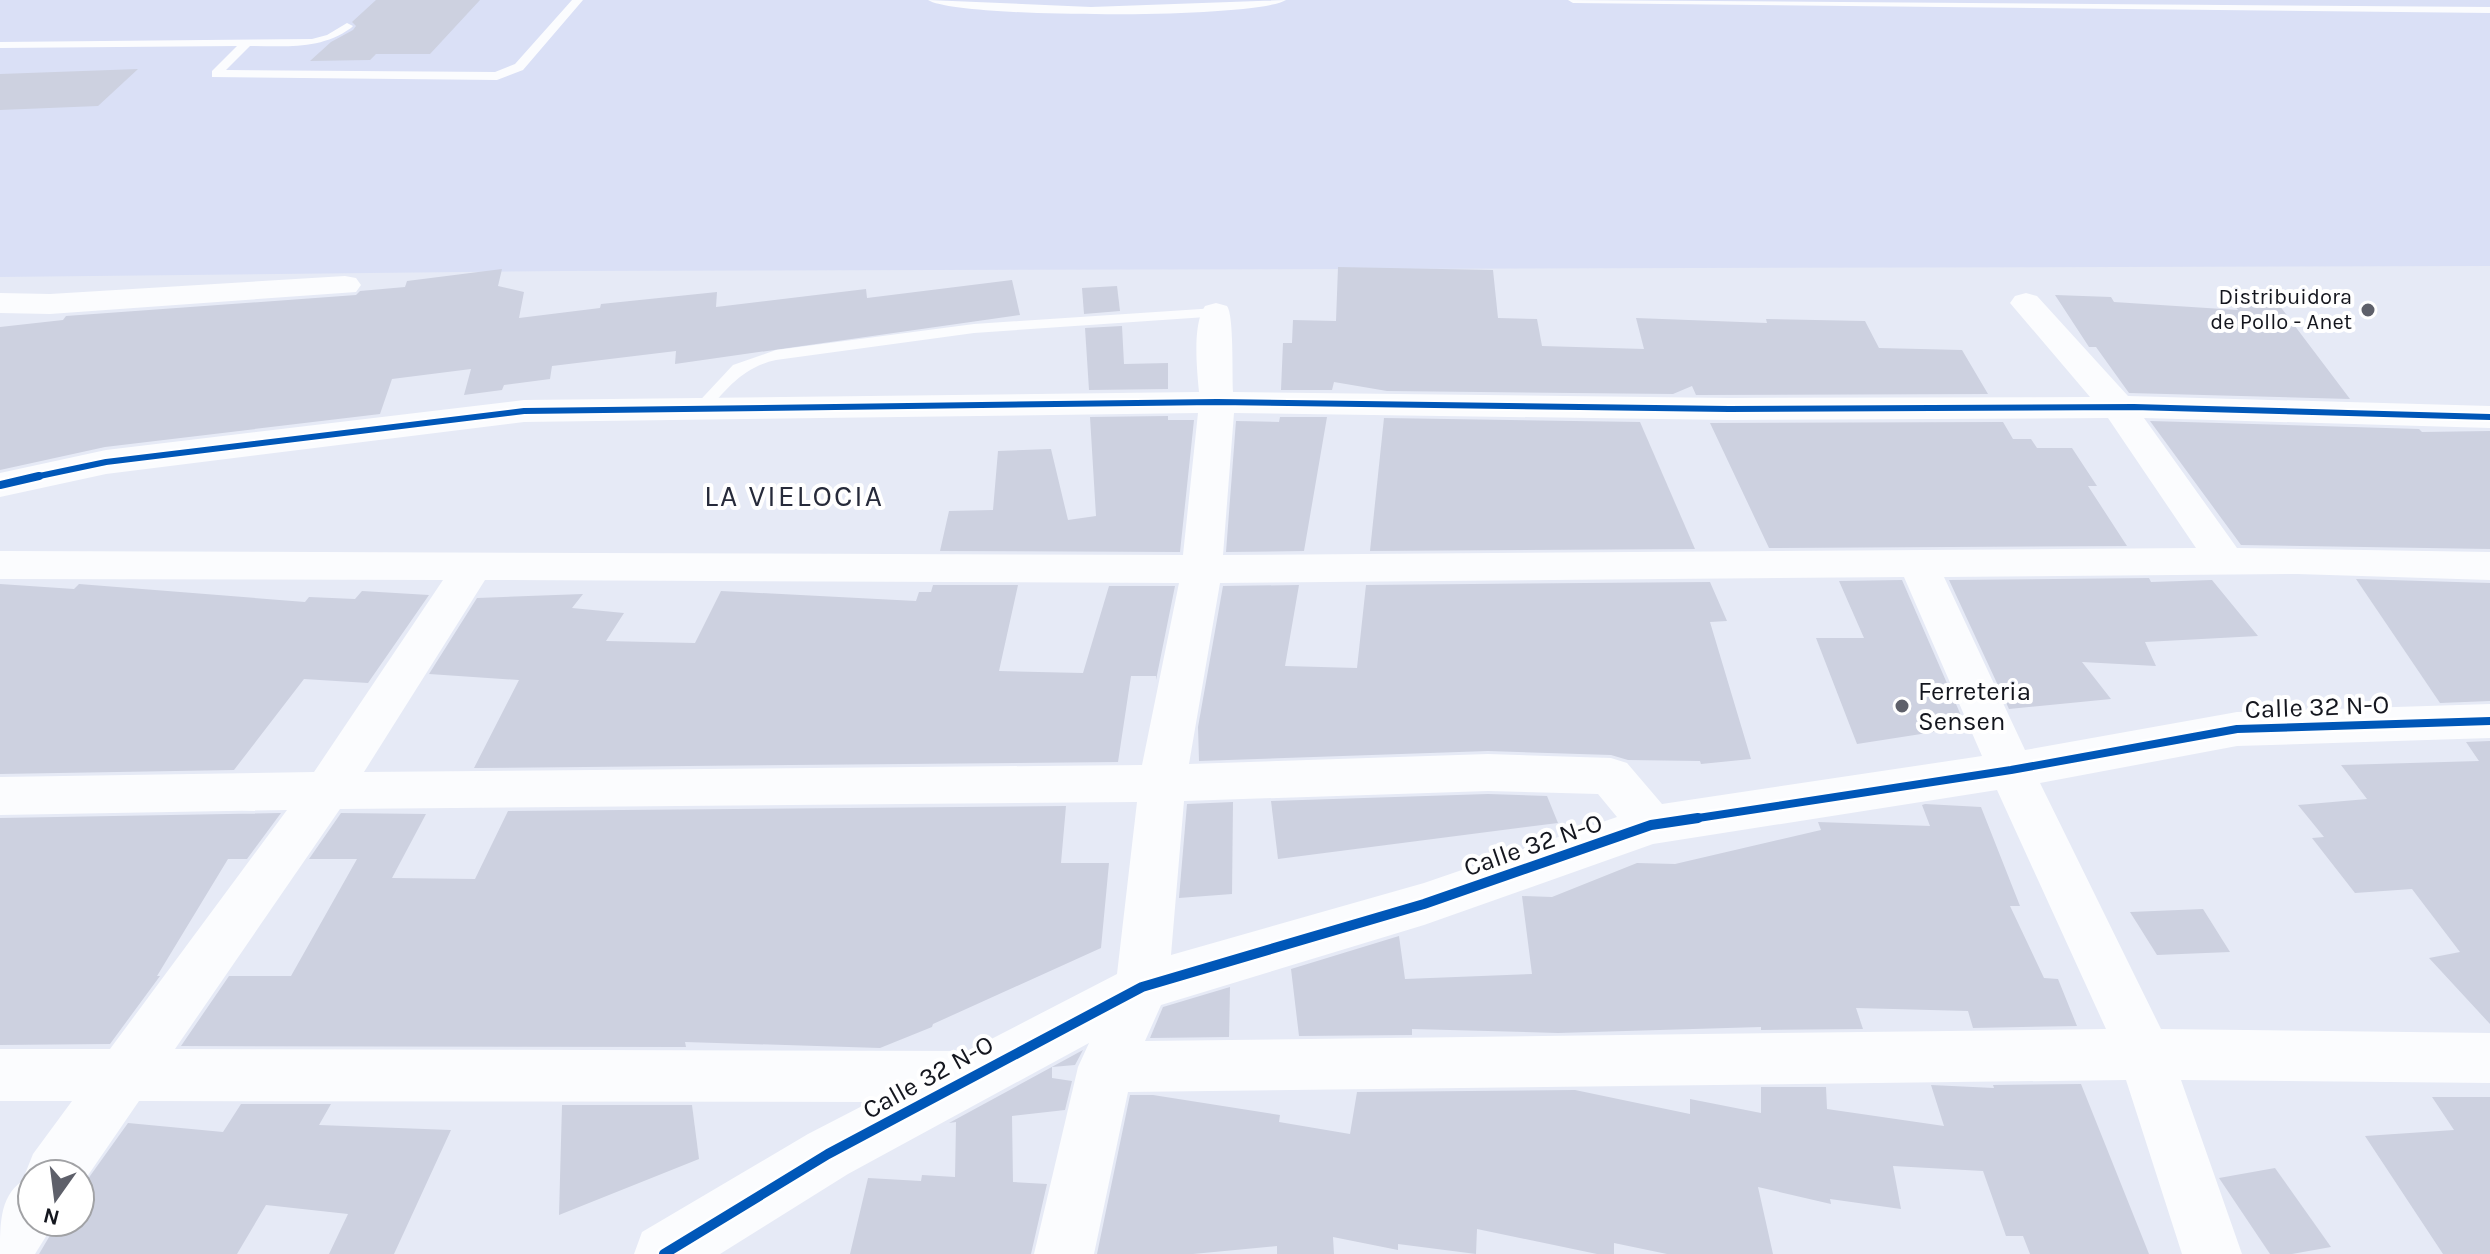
<svg xmlns="http://www.w3.org/2000/svg" width="2490" height="1254" font-family="Karla,sans-serif">
  <style>
    .built { fill: #dae0f6 }
    .building { fill: #cdd1e0 }
    .lines { fill: none; stroke-linecap: round; stroke-linejoin: round }
    .service { fill: #fbfcfe; fill-rule: evenodd }
    .minor { fill: #fbfcfe; fill-rule: evenodd }
    .cycleway-far2-casing { stroke: #fff; stroke-width: 10 }
    .cycleway-far1-casing { stroke: #fff; stroke-width: 13 }
    .cycleway-casing { stroke: #fff; stroke-width: 15 }
    .cycleway-far2 { stroke: #0057b8; stroke-width: 6 }
    .cycleway-far1 { stroke: #0057b8; stroke-width: 8 }
    .cycleway { stroke: #0057b8; stroke-width: 10 }
    .poi-dot { fill: #5e606a; stroke: #fff; stroke-width: 3 }
    .labels { text-anchor: middle; dominant-baseline: central; stroke-width: 8; stroke-linejoin: round; paint-order: stroke }
    .far-poi-label { font-size: 22px; fill: #14161e; stroke: #fff; text-anchor: end }
    .poi-label { font-size: 26px; fill: #14161e; stroke: #fff; text-anchor: start }
    .street-label { font-size: 26px; fill: #14161e; stroke: #fff }
    .quarter-label { font-size: 30px; letter-spacing: 2px; fill: #262a3a; stroke: #fff }
  </style>
  <rect width="100%" height="100%" fill="#e6eaf6"/>
  <polygon class="built" points="0,0 2490,0 2490,266 563,271 0,277"/>
  <g class="building">
    <polygon points="376,0 480,0 430,54 376,54 370,60 310,61 331,42 353,30 356,26 352,22"/>
    <polygon points="138,69 98,106 0,110 0,74"/>
    <polygon points="1338,267 1493,270 1498,318 1537,319 1542,346 1644,349 1636,318 1767,323 1766,319 1865,321 1879,348 1962,350 1988,394 1696,395 1692,386 1673,394 1387,391 1334,382 1332,390 1281,390 1283,343 1292,343 1293,320 1336,321"/>
    <polygon points="502,269 498,286 524,292 519,318 600,308 601,304 717,292 716,307 866,289 867,298 1012,280 1020,315 675,364 676,351 552,366 550,379 504,385 502,390 464,395 471,369 392,379 380,414 105,447 0,470 0,327 63,320 66,316 356,295 360,291 405,287 407,281"/>
    <polygon points="1117,286 1120,311 1084,314 1082,288"/>
    <polygon points="2226,294 2273,297 2350,399 2129,393 2096,347 2089,347 2055,295 2111,297 2114,302 2238,310"/>
    <polygon points="1122,326 1124,364 1168,363 1168,389 1089,390 1085,328"/>
    <polygon points="1168,416 1168,420 1194,420 1180,552 940,551 949,511 993,510 998,451 1051,449 1068,520 1096,516 1090,417"/>
    <polygon points="1280,417 1327,417 1304,551 1226,552 1236,421 1279,422"/>
    <polygon points="1384,418 1640,422 1695,549 1370,551"/>
    <polygon points="2150,421 2419,429 2422,432 2490,431 2490,549 2241,545"/>
    <polygon points="2003,422 2013,439 2031,439 2037,448 2072,448 2097,486 2088,486 2127,546 1769,548 1710,423"/>
    <polygon points="2149,578 2151,582 2212,580 2258,636 2145,642 2156,666 2082,662 2111,699 2009,709 1949,580"/>
    <polygon points="2356,579 2490,583 2490,701 2440,703"/>
    <polygon points="1902,580 1966,727 1857,744 1816,638 1864,638 1839,581"/>
    <polygon points="1710,582 1727,621 1710,622 1751,759 1701,764 1700,761 1628,760 1611,755 1488,751 1199,761 1198,727 1223,586 1299,585 1285,666 1357,668 1366,585"/>
    <polygon points="0,584 74,589 79,584 305,602 309,597 355,599 362,591 429,595 368,683 304,679 234,770 0,774"/>
    <polygon points="933,585 1018,585 999,671 1083,673 1109,586 1175,586 1156,680 1156,676 1131,676 1118,762 474,768 519,680 429,674 477,598 583,594 572,608 624,613 606,641 695,643 721,591 916,601 919,592 931,592"/>
    <polygon points="2490,741 2490,1024 2429,958 2460,952 2412,889 2355,893 2312,838 2324,837 2298,805 2367,799 2341,765 2479,761 2466,742"/>
    <polygon points="1488,794 1547,796 1558,823 1278,859 1271,801"/>
    <polygon points="1233,802 1232,894 1179,898 1187,804"/>
    <polygon points="1925,804 1981,807 2020,906 2010,906 2044,978 2058,979 2077,1026 1973,1028 1968,1011 1856,1008 1863,1029 1761,1030 1761,1027 1558,1033 1412,1029 1412,1035 1299,1036 1291,969 1399,936 1405,979 1532,974 1522,896 1552,897 1637,863 1675,864 1821,830 1818,822 1930,826 1922,805"/>
    <polygon points="1066,806 1061,863 1109,863 1101,948 933,1024 932,1027 880,1048 685,1042 686,1047 181,1046 229,976 291,976 357,859 309,859 341,813 426,814 392,878 475,879 508,811"/>
    <polygon points="281,813 247,859 228,859 157,976 160,976 110,1044 0,1045 0,818"/>
    <polygon points="2203,909 2230,952 2157,955 2130,912"/>
    <polygon points="1230,987 1229,1037 1150,1038 1163,1007"/>
    <polygon points="1083,1050 1075,1065 1052,1067 1052,1078 1072,1081 1065,1110 1012,1116 1013,1182 1047,1184 1031,1254 850,1254 868,1178 921,1181 922,1175 955,1177 956,1122 949,1123"/>
    <polygon points="2081,1084 2149,1254 2030,1254 2023,1236 2006,1236 1983,1171 1893,1166 1901,1209 1830,1199 1831,1204 1758,1187 1773,1254 1667,1254 1614,1243 1614,1254 1597,1254 1477,1229 1476,1254 1398,1244 1398,1250 1333,1237 1334,1254 1277,1254 1277,1246 1193,1254 1097,1254 1130,1095 1153,1095 1280,1115 1279,1122 1350,1134 1357,1092 1575,1090 1690,1114 1690,1099 1761,1113 1761,1087 1826,1087 1827,1109 1944,1126 1931,1085 1994,1088 1993,1085"/>
    <polygon points="2432,1097 2490,1097 2490,1254 2443,1254 2365,1136 2454,1130"/>
    <polygon points="241,1104 331,1104 319,1125 451,1130 394,1254 329,1254 348,1214 266,1205 237,1254 39,1254 58,1222 80,1222 80,1190 128,1123 223,1132"/>
    <polygon points="562,1105 692,1105 699,1159 559,1215"/>
    <polygon points="2275,1168 2331,1247 2292,1254 2270,1254 2219,1178"/>
  </g>
  <g class="lines">
    <g class="service">
      <path d="M572,0H583L523,70L497,80L212,77V71L237,46L0,48V42L312,39L327,35L347,23L353,26L351,28C320,50 287,46 250,46L226,70L495,72L515,64Z"/>
      <path d="M928,0L1091,7L1286,0C1257,19 958,19 928,0Z"/>
      <polygon points="1568,0 2490,7 2490,13 1573,3"/>
      <path d="M1216,308L1221,310V316L974,333L776,360C743,367 726,389 705,414H693L691,410L733,365L776,350L974,324Z"/>
    </g>
    <g class="minor">
      <polygon points="345,276 356,278 361,285 356,292 50,314 0,313 0,293 50,294"/>
      <path d="M2026,293L2037,296L2128,396L2490,406V428L2144,418L2237,548L2490,552V580L2297,574L1944,577L2025,750L2237,712L2490,704V738L2237,746L2040,783L2161,1029L2490,1033V1083L2181,1080L2242,1254H2182L2126,1080L1128,1092L1094,1254H1034L1078,1067L1089,1043L848,1174L720,1254H634L642,1232L808,1134L870,1102L139,1101L80,1187V1174H32V1222H55L35,1254H0C0,1221 0,1193 27,1178L25,1174L33,1154L72,1101H0V1049H110L287,810L0,815V777L314,772L443,580L0,579V551L1183,555L1198,413L524,422L106,474L0,497V473L106,450L524,400L1199,392C1197,369 1192,325 1205,306L1216,303L1227,306C1234,315 1232,374 1233,392L1729,398L2090,397L2010,303L2015,296ZM1234,413L1729,420L2108,418L2196,548L1223,555ZM1904,577L1982,756L1662,804L1627,763L1611,758L1488,754L1189,764L1220,583ZM485,580L1179,583L1142,765L364,772ZM1997,790L2106,1029L1145,1041L1161,1005L1424,925L1653,844ZM1488,791L1598,794L1617,817L1424,883L1171,955L1184,801ZM1137,802L1117,974L968,1051L175,1049L340,809Z"/>
    </g>
    <defs>
      <polyline id="cycleway-far2" points="30,478 106,462 524,411 1217,402 1729,409 2134,407 2490,417"/>
      <g id="cycleway-far1">
        <polyline points="0,485 39,476"/>
        <polyline points="1685,820 2011,770 2237,729 2490,721"/>
      </g>
      <polyline id="cycleway" points="664,1254 828,1154 1142,987 1424,904 1651,825 1698,818"/>
    </defs>
    <use href="#cycleway-far2" class="cycleway-far2-casing"/>
    <use href="#cycleway-far1" class="cycleway-far1-casing"/>
    <use href="#cycleway" class="cycleway-casing"/>
    <use href="#cycleway-far2" class="cycleway-far2"/>
    <use href="#cycleway-far1" class="cycleway-far1"/>
    <use href="#cycleway" class="cycleway"/>
  </g>
  <g class="poi-dot">
    <circle cx="2368" cy="310" r="8"/>
    <circle cx="1902" cy="706" r="8"/>
  </g>
  <g class="labels">
    <g class="far-poi-label">
      <text x="2352" y="297">Distribuidora<tspan x="2352" dy="25">de Pollo - Anet</tspan></text>
    </g>
    <g class="poi-label">
      <text x="1918" y="691">Ferreteria<tspan x="1918" dy="30">Sensen</tspan></text>
    </g>
    <g class="street-label">
      <text transform="translate(2317 707) rotate(-2)">Calle 32 N-O</text>
      <text transform="translate(1533 845) rotate(-19)">Calle 32 N-O</text>
      <text transform="translate(928 1077) rotate(-29)">Calle 32 N-O</text>
    </g>
    <g class="quarter-label">
      <text x="794" y="496">LA VIELOCIA</text>
    </g>
  </g>
  <g transform="translate(56 1198) rotate(194)"><circle r="38" fill="#ffffff" stroke="#a1a2a5" stroke-width="2"/>
  <path d="M0-6L14 30L0 20L-14 30Z" fill="#5e606a"/>
  <text y="-12" font-size="22" font-weight="bold" text-anchor="middle" fill="#14161e">N</text>
  </g>
</svg>
